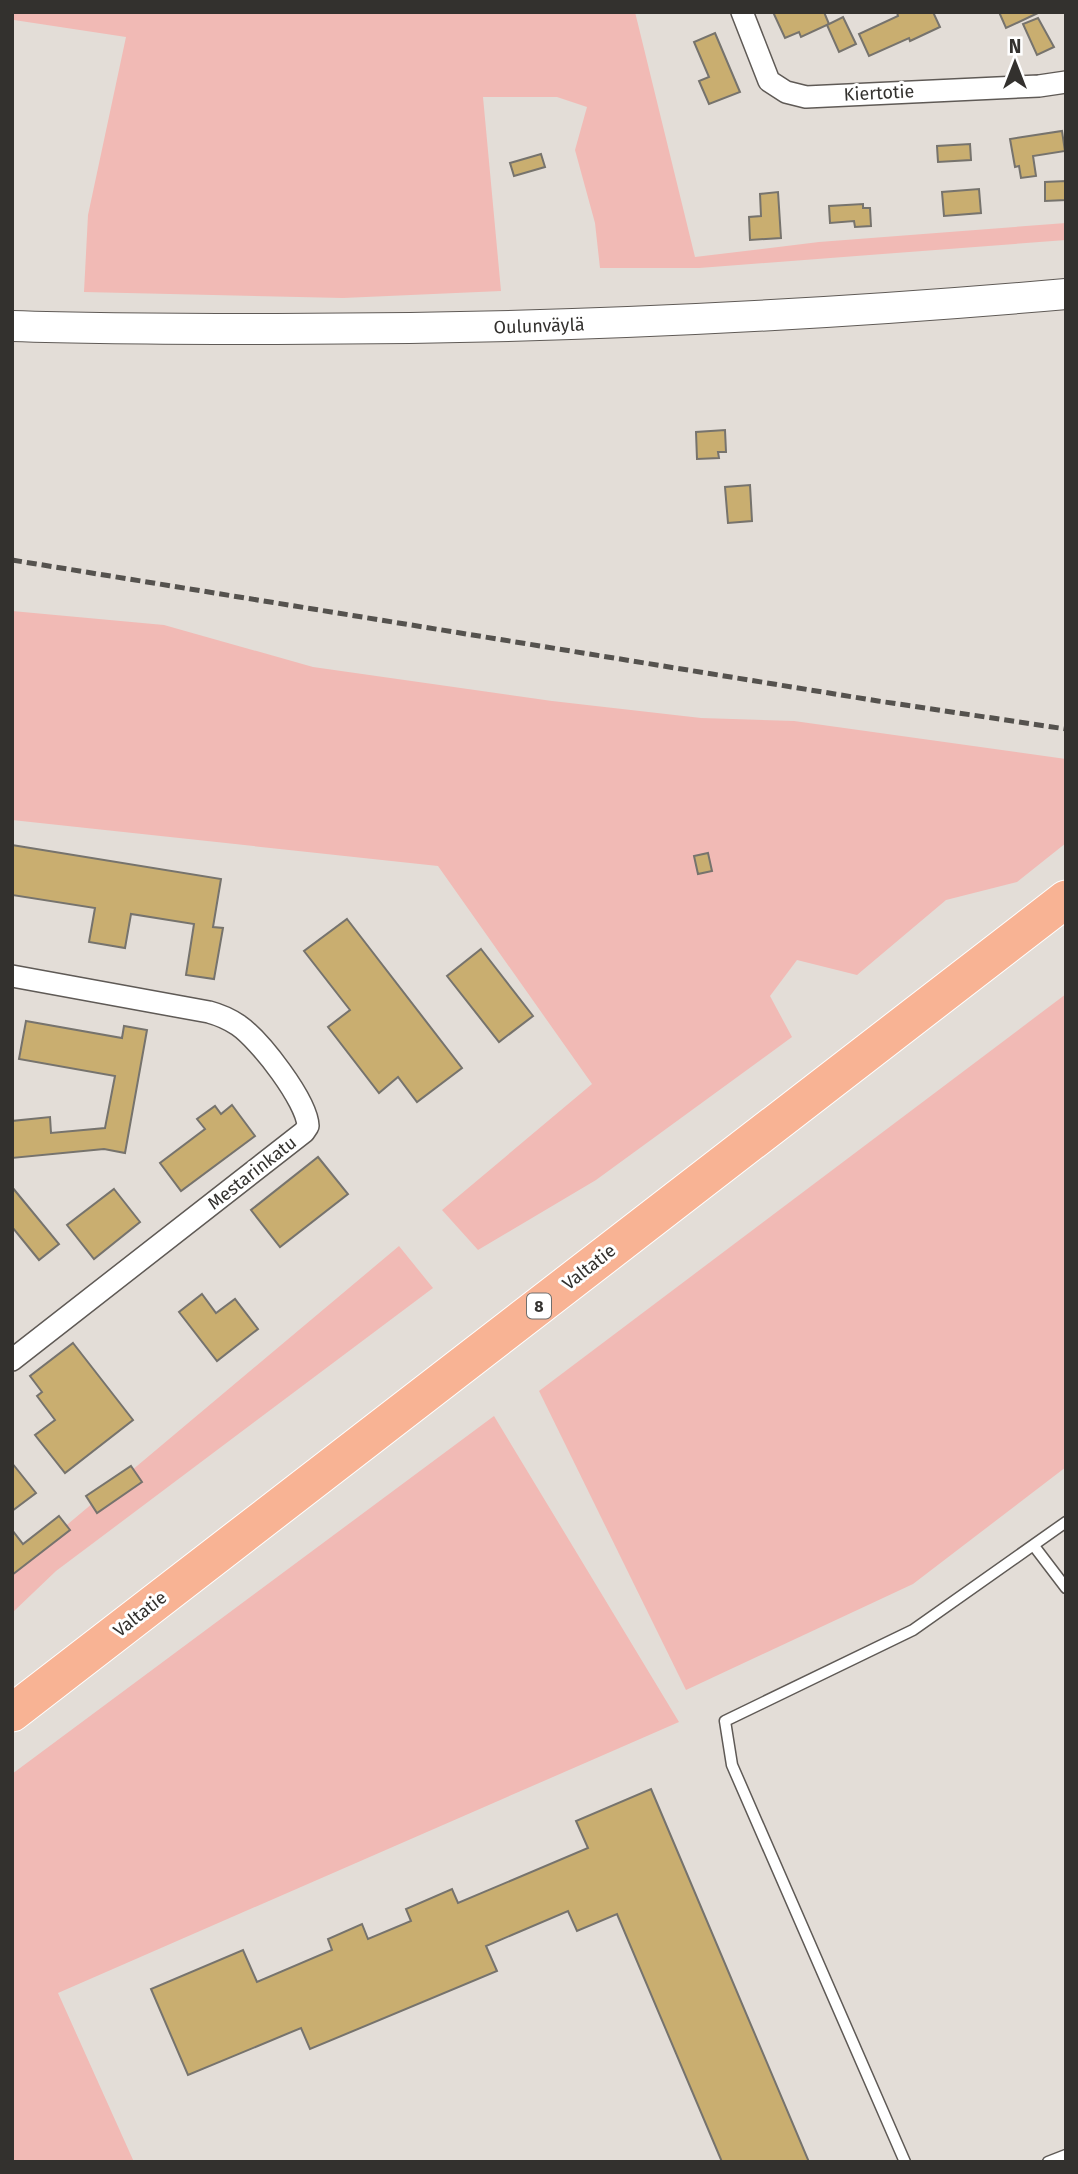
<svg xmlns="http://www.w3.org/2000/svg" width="1078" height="2174" font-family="'Fira Sans',sans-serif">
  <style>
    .green { fill: #f1bab5 }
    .building { fill: #c9ae70; stroke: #76736d; stroke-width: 2 }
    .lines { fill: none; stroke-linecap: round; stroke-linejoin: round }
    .lane-casing { stroke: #5f5a56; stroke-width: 13 }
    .street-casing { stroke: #5f5a56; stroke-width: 24 }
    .secondary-casing { stroke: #5f5a56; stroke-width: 32 }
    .highway-casing { stroke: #fff; stroke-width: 39 }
    .lane { stroke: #fff; stroke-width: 10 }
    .street { stroke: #fff; stroke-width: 21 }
    .secondary { stroke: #fff; stroke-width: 30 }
    .highway { stroke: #f8b394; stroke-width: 37 }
    .rail { stroke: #55524e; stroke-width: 5; stroke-dasharray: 10 5; stroke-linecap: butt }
    .labels { text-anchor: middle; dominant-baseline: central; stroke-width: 6; stroke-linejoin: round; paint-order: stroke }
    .shield { fill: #fff; stroke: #706f6d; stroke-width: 2 }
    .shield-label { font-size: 16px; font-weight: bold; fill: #33312e }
    .street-label { font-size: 18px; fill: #33312e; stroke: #fff }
  </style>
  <rect width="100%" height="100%" fill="#e3ddd7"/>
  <g class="green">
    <polygon points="12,12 635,12 695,257 819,242 1066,223 1066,240 699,268 600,268 595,223 575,150 587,107 557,97 483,97 501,291 343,298 84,292 88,215 126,37 14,20 12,22"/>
    <polygon points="12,611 164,625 313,667 552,701 701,718 794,721 1066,759 1066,843 1017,882 946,900 857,975 797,960 770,996 792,1037 596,1180 478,1250 442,1210 592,1084 438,866 12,820"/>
    <polygon points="1066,994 1066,1467 913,1584 686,1690 539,1391"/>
    <polygon points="399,1246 433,1288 56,1571 12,1613 12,1571"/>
    <polygon points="494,1416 679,1722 58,1993 134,2162 12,2162 12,1774"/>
  </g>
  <g class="building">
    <polygon points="773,12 824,12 829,24 801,37 799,32 785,38"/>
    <polygon points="897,12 933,12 940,27 910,41 909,38 869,56 859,34 898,16"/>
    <polygon points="999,12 1040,12 1006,28"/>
    <polygon points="843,17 856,44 839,52 827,25"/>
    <polygon points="1038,18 1054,47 1037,55 1023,24"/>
    <polygon points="715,33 740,92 709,104 699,81 709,77 694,42"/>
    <polygon points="1062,131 1065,151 1033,156 1036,176 1021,178 1019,166 1015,167 1010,139"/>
    <polygon points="970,144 971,160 938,162 937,146"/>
    <polygon points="541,154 545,167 514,176 510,163"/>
    <polygon points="1066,181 1066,200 1045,201 1045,182"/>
    <polygon points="979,189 981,213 944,216 942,192"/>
    <polygon points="778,192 781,238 750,240 749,217 761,216 760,194"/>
    <polygon points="863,204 863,208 870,208 871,226 855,227 854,221 830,223 829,206"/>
    <polygon points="725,430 726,452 718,452 719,458 697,459 696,432"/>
    <polygon points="750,485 752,521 728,523 725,487"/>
    <polygon points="12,845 221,879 213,927 223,928 214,979 186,975 194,924 131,914 125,948 89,942 95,908 12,895"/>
    <polygon points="708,853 712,871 698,874 694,856"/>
    <polygon points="347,919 462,1068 417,1102 398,1077 379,1093 328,1027 350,1010 304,951"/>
    <polygon points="481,949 533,1016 499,1042 447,976"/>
    <polygon points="26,1021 122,1038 124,1026 147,1030 125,1153 104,1149 12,1158 12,1121 50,1117 51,1133 105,1128 115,1076 19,1059"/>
    <polygon points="232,1105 255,1136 181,1191 160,1163 205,1129 197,1119 215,1106 221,1114"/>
    <polygon points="318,1157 348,1194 280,1247 251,1210"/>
    <polygon points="12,1187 59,1244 39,1260 12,1227"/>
    <polygon points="114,1189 140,1222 94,1259 67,1225"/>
    <polygon points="202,1294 216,1313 235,1299 258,1329 217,1361 179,1312"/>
    <polygon points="73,1343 133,1420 65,1473 35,1435 55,1420 37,1396 42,1392 30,1376"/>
    <polygon points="12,1463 36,1493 12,1511"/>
    <polygon points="131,1466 142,1482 97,1513 86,1496"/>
    <polygon points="59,1516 70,1530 12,1575 12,1530 23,1544"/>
    <polygon points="651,1789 809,2162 722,2162 617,1914 577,1931 568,1911 486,1946 497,1971 310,2049 301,2028 188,2075 151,1989 243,1950 257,1982 332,1950 328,1939 362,1924 368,1939 411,1921 406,1909 452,1889 458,1903 588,1848 576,1821"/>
  </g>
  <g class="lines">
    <defs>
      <g id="lane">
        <polyline points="1034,1546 1066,1588"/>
        <polyline points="905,2162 732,1765 725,1721 913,1630 1066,1522"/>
        <polyline points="1048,2162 1066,2155"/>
      </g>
      <g id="street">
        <polyline points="742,12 769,81 786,92 806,97 1039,86 1066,82"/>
        <path d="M12,976L209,1012C220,1015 229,1019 238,1025C260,1040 307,1101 308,1126L304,1132L12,1360"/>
      </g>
      <path id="secondary" d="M12,326C101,329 189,329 277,329C541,329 803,317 1066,294"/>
      <polyline id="highway" points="12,1713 1066,899"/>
    </defs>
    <use href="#lane" class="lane-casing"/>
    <use href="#street" class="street-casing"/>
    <use href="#secondary" class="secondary-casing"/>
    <use href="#highway" class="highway-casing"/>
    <use href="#lane" class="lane"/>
    <use href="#street" class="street"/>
    <use href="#secondary" class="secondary"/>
    <use href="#highway" class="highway"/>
    <polyline class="rail" points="12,560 878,701 1066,729"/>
  </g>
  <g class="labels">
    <rect class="shield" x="527" y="1293.5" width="24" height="25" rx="5"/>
    <g class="shield-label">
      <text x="539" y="1306">8</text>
    </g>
    <g class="street-label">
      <text transform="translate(879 93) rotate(-3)">Kiertotie</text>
      <text transform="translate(539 326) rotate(-2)">Oulunväylä</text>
      <text transform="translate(252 1173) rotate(-38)">Mestarinkatu</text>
      <text transform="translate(589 1267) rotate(-38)">Valtatie</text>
      <text transform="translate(140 1614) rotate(-38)">Valtatie</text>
    </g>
  </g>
  <rect width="1078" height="2174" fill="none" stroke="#33312e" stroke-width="28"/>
  <g transform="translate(1015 63)" stroke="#ffffff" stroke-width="5" paint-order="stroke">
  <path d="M0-5L12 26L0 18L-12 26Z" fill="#33312e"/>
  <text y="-10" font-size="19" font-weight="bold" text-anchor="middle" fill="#33312e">N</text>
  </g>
</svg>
